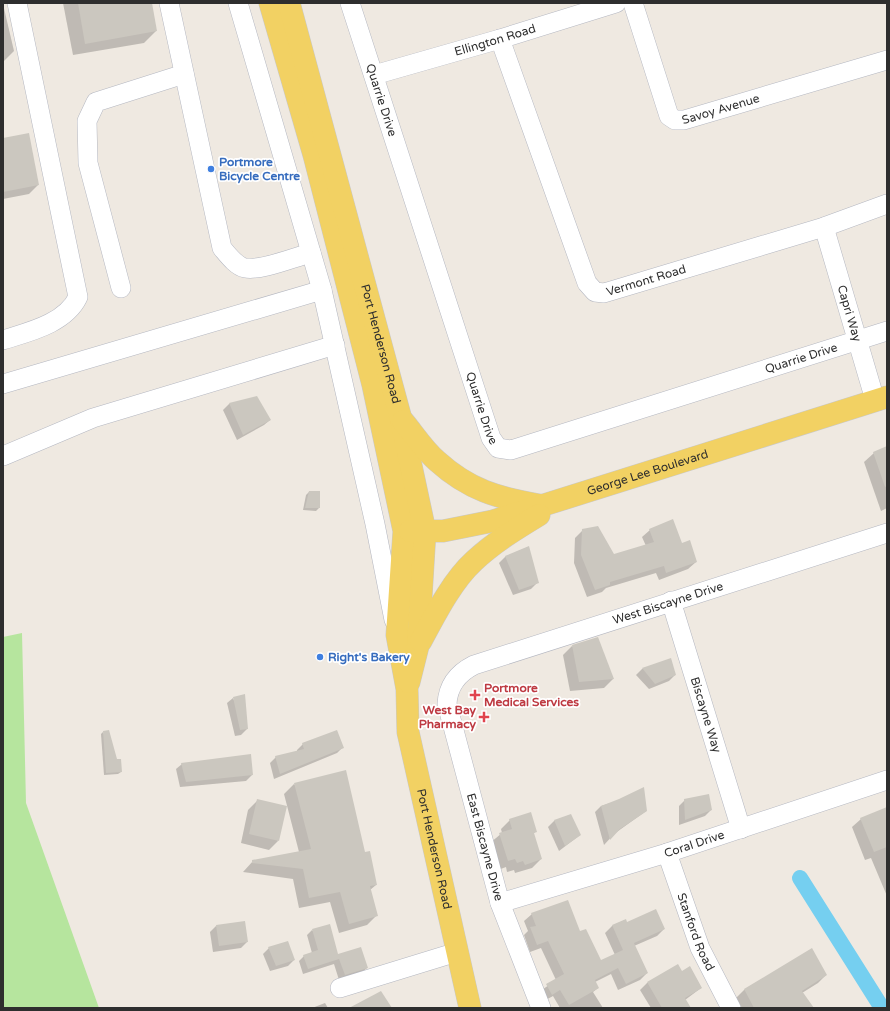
<svg xmlns="http://www.w3.org/2000/svg" width="890" height="1011" font-family="'Varela Round',sans-serif">
  <style>
    .green { fill: #b6e59e }
    .shadow { fill: #0003 }
    .lines { fill: none; stroke-linecap: round; stroke-linejoin: round }
    .canal { stroke: #75cff0; stroke-width: 16 }
    .building { fill: #cbc7bf }
    .minor-casing { stroke: #b4b7c1; stroke-width: 20 }
    .major-casing { stroke: #c9c9c9; stroke-width: 23 }
    .minor { stroke: #fff; stroke-width: 19 }
    .major { stroke: #f2d163; stroke-width: 22 }
    .shop-dot { fill: #3f7fe0; stroke: #fff; stroke-width: 1.5 }
    .health-dot { fill: #e0444e; stroke: #fff; stroke-width: 1.5 }
    .labels { text-anchor: middle; dominant-baseline: central; stroke-width: 3.5; stroke-linejoin: round; paint-order: stroke }
    .street-label { font-size: 12px; fill: #2e2e2e; stroke: #fff }
    .shop-label { font-size: 12px; font-weight: bold; fill: #366cbe; stroke: #fff; text-anchor: start }
    .health-label { font-size: 12px; font-weight: bold; fill: #be3a42; stroke: #fff; text-anchor: start }
  </style>
  <rect width="100%" height="100%" fill="#efe9e1"/>
  <polygon class="green" points="22,633 26,803 99,1008 3,1008 3,637"/>
  <g class="shadow">
    <polygon points="63,3 151,3 156,31 144,43 73,55"/>
    <polygon points="3,4 14,51 3,62"/>
    <polygon points="3,139 38,185 29,194 3,199"/>
    <polygon points="257,398 270,420 264,425 237,440 223,410 229,404"/>
    <polygon points="887,448 887,508 881,511 864,462 874,453"/>
    <polygon points="309,492 319,508 316,511 303,510 306,495"/>
    <polygon points="583,530 614,556 646,546 642,537 650,530 682,545 696,562 688,569 659,580 656,573 606,588 602,592 587,597 574,563 575,538"/>
    <polygon points="528,547 537,583 531,589 513,595 499,563 505,557"/>
    <polygon points="572,646 613,679 604,688 570,691 563,655"/>
    <polygon points="671,660 675,675 669,681 649,689 636,675 642,669"/>
    <polygon points="233,698 247,729 241,735 235,736 227,703"/>
    <polygon points="103,732 121,772 118,774 104,775 101,734"/>
    <polygon points="303,744 343,747 337,753 274,779 270,763 276,757 297,752 297,750"/>
    <polygon points="182,764 252,775 246,781 180,787 176,769"/>
    <polygon points="294,784 364,854 376,885 370,890 377,915 367,925 339,933 330,902 299,908 293,879 243,872 253,861 299,852 284,794"/>
    <polygon points="258,800 278,841 269,850 241,843 248,810"/>
    <polygon points="620,800 646,811 614,834 604,845 595,812 601,806"/>
    <polygon points="685,800 711,810 705,816 679,825 679,806"/>
    <polygon points="887,808 887,896 871,858 865,860 852,827 861,819"/>
    <polygon points="570,815 580,835 559,851 548,827 554,821"/>
    <polygon points="510,820 536,831 533,834 541,859 532,868 515,873 514,870 507,872 506,867 498,870 490,843 502,833 501,829"/>
    <polygon points="532,914 579,933 601,961 615,955 605,933 612,926 625,920 626,923 664,929 657,936 634,946 647,973 640,980 618,990 611,974 595,982 598,988 593,992 603,1008 560,1008 553,996 544,1001 539,992 556,980 541,948 530,952 524,935 528,931 524,921"/>
    <polygon points="216,926 247,942 241,948 213,952 210,932"/>
    <polygon points="312,930 337,956 367,968 361,973 339,980 334,964 303,974 299,961 304,956 312,953 307,935"/>
    <polygon points="269,948 294,960 288,966 270,971 263,954"/>
    <polygon points="811,950 826,975 818,983 802,993 813,1008 742,1008 736,998 744,990"/>
    <polygon points="681,972 701,988 685,1000 690,1008 651,1008 640,990 647,983"/>
    <polygon points="325,1003 328,1008 312,1008"/>
  </g>
  <g class="lines">
    <polyline class="canal" points="800,878 882,1008"/>
  </g>
  <g class="building">
    <polygon points="78,3 152,3 157,31 85,44"/>
    <polygon points="29,133 39,185 3,192 3,138"/>
    <polygon points="257,396 271,420 243,435 229,403"/>
    <polygon points="887,446 887,486 885,487 873,452"/>
    <polygon points="309,491 320,491 320,508 305,508"/>
    <polygon points="673,519 682,543 690,540 697,562 666,573 664,566 610,582 610,585 595,590 581,555 582,529 598,526 614,554 654,542 649,529"/>
    <polygon points="529,546 539,583 519,590 505,556"/>
    <polygon points="598,637 614,679 579,682 572,645"/>
    <polygon points="671,658 676,675 655,684 642,668"/>
    <polygon points="245,694 248,729 240,730 233,697"/>
    <polygon points="109,730 117,759 121,759 122,772 106,773 103,731"/>
    <polygon points="337,730 344,748 280,774 275,756 304,749 302,743"/>
    <polygon points="251,754 253,775 186,782 181,763"/>
    <polygon points="346,770 365,852 370,851 377,885 370,886 378,916 349,924 340,892 309,898 303,869 252,863 252,860 311,849 294,783"/>
    <polygon points="644,787 647,811 620,829 610,840 601,806 619,799"/>
    <polygon points="709,794 712,810 685,820 684,799"/>
    <polygon points="257,799 287,806 279,841 249,834"/>
    <polygon points="887,807 887,847 874,852 860,818"/>
    <polygon points="531,812 537,832 534,833 542,859 525,865 523,861 517,863 515,859 508,861 499,833 512,829 509,819"/>
    <polygon points="571,814 581,835 565,846 554,820"/>
    <polygon points="568,900 580,931 586,929 601,960 623,950 612,925 626,919 627,922 656,909 665,929 634,943 648,973 626,984 618,968 595,980 599,988 569,1005 560,990 552,995 546,984 564,974 548,941 537,945 530,927 536,926 531,913"/>
    <polygon points="245,921 248,942 219,946 216,925"/>
    <polygon points="330,924 338,954 361,947 368,968 345,975 339,959 308,969 303,955 318,950 312,929"/>
    <polygon points="288,941 295,960 276,966 268,947"/>
    <polygon points="812,948 827,975 802,991 814,1008 754,1008 744,989"/>
    <polygon points="678,964 682,971 690,966 702,988 685,998 691,1008 662,1008 647,982"/>
    <polygon points="381,991 392,1008 349,1008"/>
  </g>
  <g class="lines">
    <defs>
      <g id="minor">
        <path d="M169,3L222,248C228,255 236,266 245,268C262,271 294,257 311,253"/>
        <polyline points="238,3 322,290 375,524 394,620"/>
        <path id="s1" d="M350,3L491,438L498,448L511,450L887,331"/>
        <path id="s2" d="M633,3L669,116L675,120H684L887,60"/>
        <path id="s3" d="M500,39L587,283L595,292L604,293L824,227L887,204"/>
        <path id="s4" d="M374,75L500,39L616,3"/>
        <path id="s5" d="M824,227L875,400"/>
        <polyline points="121,288 88,163 87,121 96,102 184,74"/>
        <path d="M3,340C28,332 65,324 78,297L17,3"/>
        <polyline points="3,384 322,290"/>
        <polyline points="3,456 93,418 335,345"/>
        <path id="s6" d="M671,601L741,829"/>
        <path id="s7" d="M667,853L700,948L731,1008"/>
        <path id="s8" d="M500,903L667,853L887,780"/>
        <polyline points="340,988 457,952"/>
        <path id="s9" d="M541,1008L500,903L447,704C448,686 458,673 474,665L887,533"/>
      </g>
      <g id="major">
        <path id="s10" d="M270,3L314,155L373,385L404,531L397,635L407,689L408,732L470,1008"/>
        <path id="s11" d="M289,3L401,419L425,531L418,646L409,682"/>
        <path d="M403,421C414,434 424,450 437,461C469,490 498,498 539,505"/>
        <path id="s12" d="M410,531H443L493,521L887,397"/>
        <path d="M421,641C435,615 452,581 474,561C493,543 516,529 539,515"/>
      </g>
    </defs>
    <use href="#minor" class="minor-casing"/>
    <use href="#major" class="major-casing"/>
    <use href="#minor" class="minor"/>
    <use href="#major" class="major"/>
  </g>
  <g class="shop-dot">
    <circle cx="211" cy="169" r="4"/>
    <circle cx="320" cy="657" r="4"/>
  </g>
  <g class="health-dot">
    <path d="M473 689h4v4h4v4h-4v4h-4v-4h-4v-4h4z"/>
    <path d="M482 711h4v4h4v4h-4v4h-4v-4h-4v-4h4z"/>
  </g>
  <g class="labels">
    <g class="street-label">
      <text stroke="none"><textPath href="#s4" startOffset="126">Ellington Road</textPath></text>
      <text stroke="none"><textPath href="#s1" startOffset="102">Quarrie Drive</textPath></text>
      <text stroke="none"><textPath href="#s2" startOffset="173">Savoy Avenue</textPath></text>
      <text stroke="none"><textPath href="#s3" startOffset="324">Vermont Road</textPath></text>
      <text stroke="none"><textPath href="#s5" startOffset="90">Capri Way</textPath></text>
      <text stroke="none"><textPath href="#s11" startOffset="353">Port Henderson Road</textPath></text>
      <text stroke="none"><textPath href="#s1" startOffset="787">Quarrie Drive</textPath></text>
      <text stroke="none"><textPath href="#s1" startOffset="426">Quarrie Drive</textPath></text>
      <text stroke="none"><textPath href="#s12" startOffset="246">George Lee Boulevard</textPath></text>
      <text stroke="none"><textPath href="#s9" startOffset="572">West Biscayne Drive</textPath></text>
      <text stroke="none"><textPath href="#s6" startOffset="119">Biscayne Way</textPath></text>
      <text stroke="none"><textPath href="#s8" startOffset="203">Coral Drive</textPath></text>
      <text transform="translate(485 847) rotate(75)">East Biscayne Drive</text>
      <text stroke="none"><textPath href="#s10" startOffset="867">Port Henderson Road</textPath></text>
      <text stroke="none"><textPath href="#s7" startOffset="84">Stanford Road</textPath></text>
    </g>
    <g class="shop-label">
      <text x="219" y="162">Portmore<tspan x="219" dy="14">Bicycle Centre</tspan></text>
      <text x="328" y="657">Right's Bakery</text>
    </g>
    <g class="health-label">
      <text x="484" y="688">Portmore<tspan x="484" dy="14">Medical Services</tspan></text>
      <text x="476" y="710" text-anchor="end">West Bay<tspan x="476" dy="14">Pharmacy</tspan></text>
    </g>
  </g>
  <rect width="890" height="1011" fill="none" stroke="#2e2e2e" stroke-width="8"/>
</svg>
